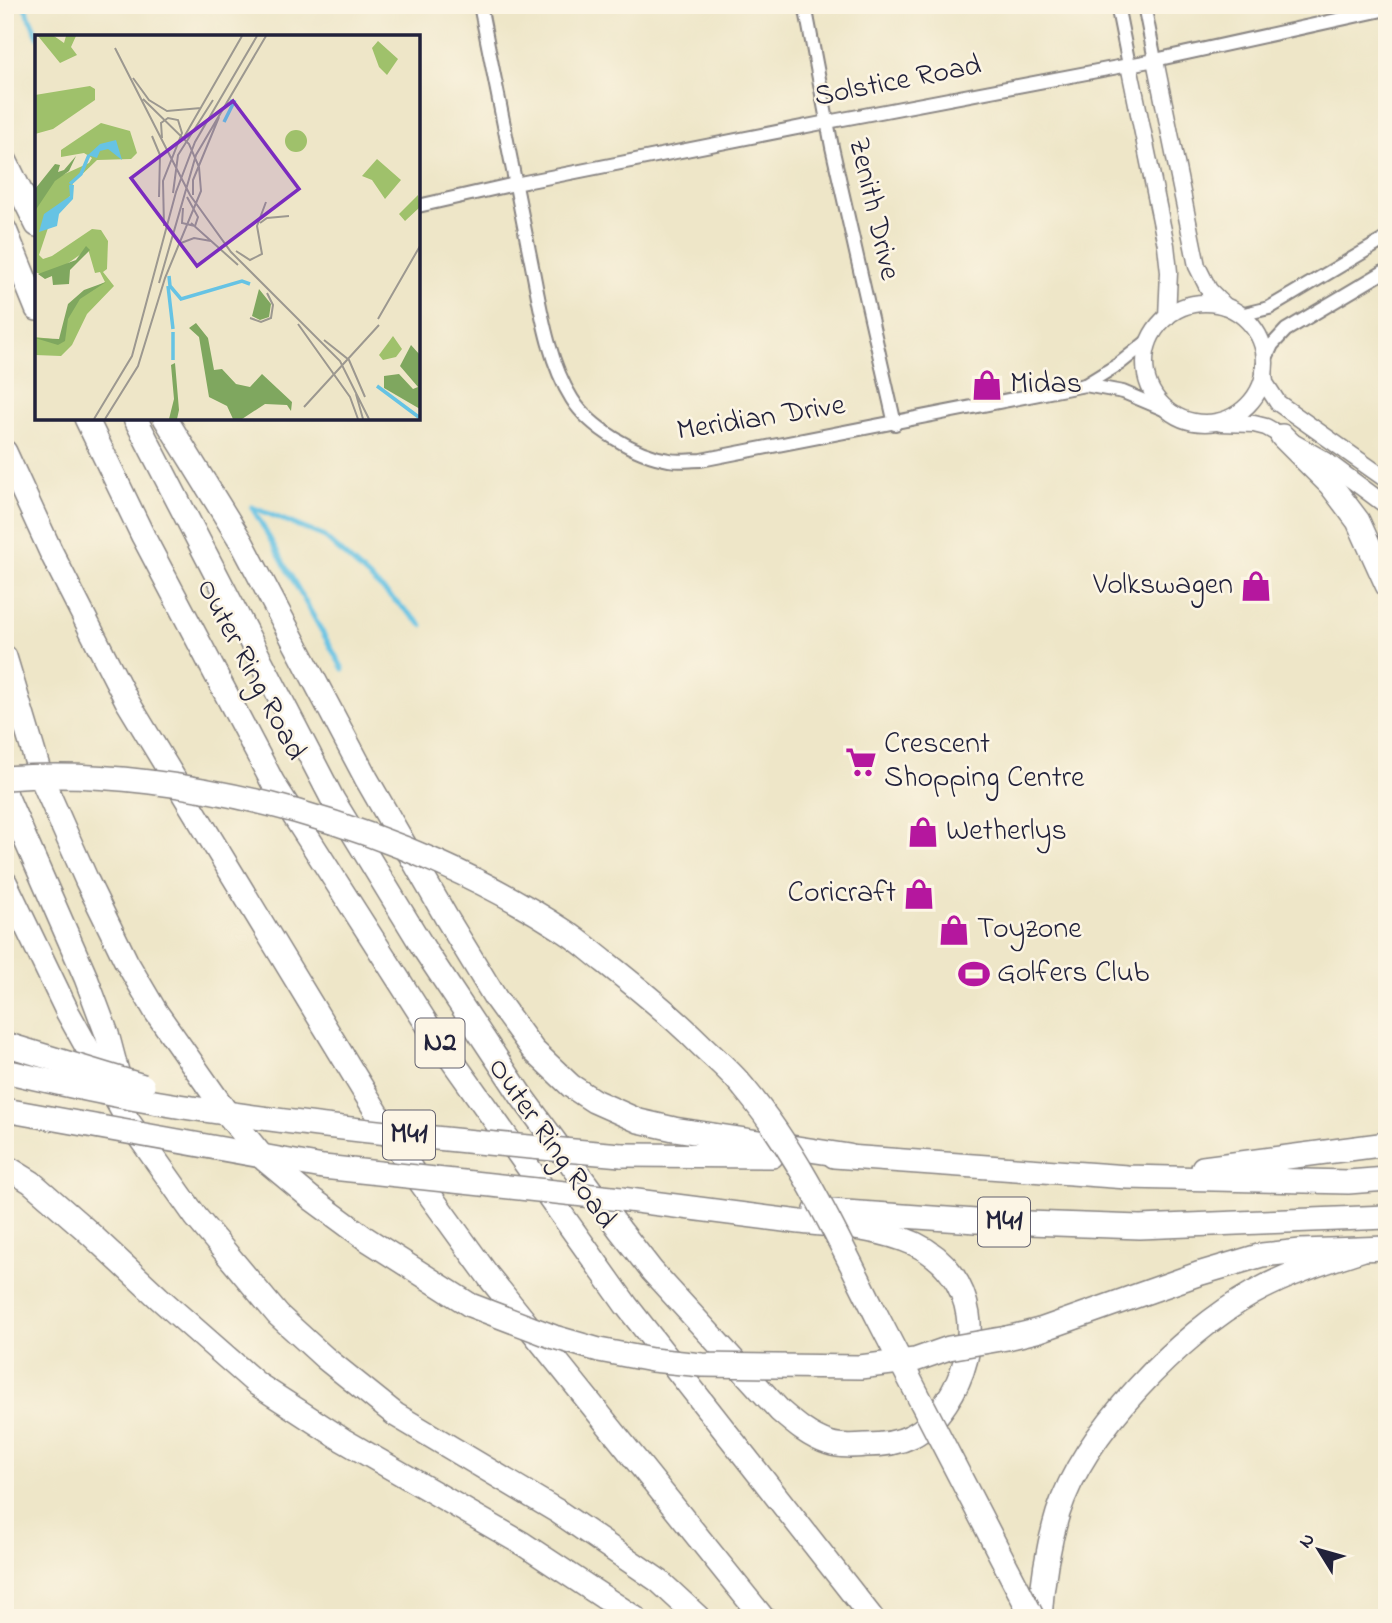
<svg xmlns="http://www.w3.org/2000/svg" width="1392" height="1623" font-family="'Indie Flower',sans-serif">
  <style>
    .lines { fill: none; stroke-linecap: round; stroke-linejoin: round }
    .stream { stroke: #66c3e4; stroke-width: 5 }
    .minor-casing { stroke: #888482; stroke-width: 16 }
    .tertiary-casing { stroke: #888482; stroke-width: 19 }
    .motorway-casing { stroke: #888482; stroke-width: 26 }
    .minor { stroke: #fff; stroke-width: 12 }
    .tertiary { stroke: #fff; stroke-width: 16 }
    .motorway { stroke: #fff; stroke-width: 23 }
    .motorway-bridge-casing { stroke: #888482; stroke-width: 26; stroke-linecap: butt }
    .motorway-bridge { stroke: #fff; stroke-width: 23 }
    .labels { text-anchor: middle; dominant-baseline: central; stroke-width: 5; stroke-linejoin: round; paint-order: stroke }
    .shield { fill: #fcf5e5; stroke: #63616e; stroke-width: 2 }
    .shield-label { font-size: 28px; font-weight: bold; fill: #22223b }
    .street-label { font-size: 30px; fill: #22223b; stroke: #fcf5e5 }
    .poi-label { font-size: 30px; fill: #22223b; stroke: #fcf5e5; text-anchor: start }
    .inset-river { fill: none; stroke: #66c3e4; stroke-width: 3.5 }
    .inset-road { fill: none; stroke: #9c9890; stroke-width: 2 }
    .view { fill: #7b2cbf; fill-opacity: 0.15; stroke: #7b2cbf; stroke-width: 3.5 }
    .inset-edge { fill: none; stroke: #22223b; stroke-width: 3.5 }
  </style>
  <rect width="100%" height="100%" fill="#fcf5e5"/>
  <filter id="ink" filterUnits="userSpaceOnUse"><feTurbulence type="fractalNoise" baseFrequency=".0143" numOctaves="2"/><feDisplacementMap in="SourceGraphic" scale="14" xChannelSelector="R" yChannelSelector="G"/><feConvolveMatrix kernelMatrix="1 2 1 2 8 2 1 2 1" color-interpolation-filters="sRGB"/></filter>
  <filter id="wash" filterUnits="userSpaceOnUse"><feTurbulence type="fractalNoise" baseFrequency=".00686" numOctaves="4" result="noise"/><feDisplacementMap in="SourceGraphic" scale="28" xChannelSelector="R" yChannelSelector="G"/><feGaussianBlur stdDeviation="1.57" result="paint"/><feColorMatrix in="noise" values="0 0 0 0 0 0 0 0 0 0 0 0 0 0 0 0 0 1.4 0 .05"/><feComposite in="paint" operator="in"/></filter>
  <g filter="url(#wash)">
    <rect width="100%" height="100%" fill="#eee6c8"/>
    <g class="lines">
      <g class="stream">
        <polyline points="24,5 38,37"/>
        <polyline points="5,8 9,5"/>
        <polyline points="252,507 323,536 422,625"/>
        <polyline points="252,507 343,669"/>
      </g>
    </g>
  </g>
  <g filter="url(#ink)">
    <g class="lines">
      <defs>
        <g id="minor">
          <path d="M480,5C496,87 512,169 529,251C539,298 546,358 572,399C590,428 636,455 669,460C679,462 690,460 701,460L1085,385L1119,364L1149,340"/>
          <polyline points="805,5 832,147 895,424"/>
          <polyline points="1117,5 1129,65"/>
          <polyline points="1144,5 1155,60"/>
          <polyline points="418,206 515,184 827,122 1155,60 1387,9"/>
          <polyline points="1240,315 1269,308 1387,238"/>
          <polyline points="1263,365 1272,345 1286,330 1387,270"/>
          <polyline points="1085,385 1123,392 1168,411"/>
        </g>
        <g id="tertiary">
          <polyline points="1155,60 1197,266 1209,290 1225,306"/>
          <polyline points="1129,65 1166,245 1169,272 1167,317"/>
          <circle cx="1205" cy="363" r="60"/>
          <polyline points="1264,371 1265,383 1278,403 1387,480"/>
          <polyline points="1221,423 1254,424 1266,427 1325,460 1387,506"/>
        </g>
        <g id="motorway">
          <polyline points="5,160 37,225"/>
          <polyline points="5,230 37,309"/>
          <polyline points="86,418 143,536 273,783 432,1032 626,1305 872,1618"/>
          <path d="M135,418L333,800L424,949L522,1097L620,1230L652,1271L780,1411C795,1424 810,1437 829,1443C840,1447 854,1446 866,1445C881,1445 898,1443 912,1436C926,1429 938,1415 946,1403C983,1349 978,1274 915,1244C880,1228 838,1226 800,1222C740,1214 681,1207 621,1199"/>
          <polyline points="165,418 242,543 366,778 446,917 496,999 533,1050 571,1086 594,1101 639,1121 674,1129 849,1156"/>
          <polyline points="1282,436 1330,484 1358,521 1387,585"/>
          <polyline points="5,452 51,552 127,701 413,1172 489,1277 763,1618"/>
          <polyline points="5,657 41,777"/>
          <polyline points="5,793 86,978 107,1034 123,1094"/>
          <polyline points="5,882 68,1013 128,1121 196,1217 278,1315 325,1358 396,1415 557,1511 659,1581 699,1618"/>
          <polyline points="621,1155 772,1156"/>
          <polyline points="834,1156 1127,1177 1348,1182 1387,1179"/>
          <polyline points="5,1166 31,1182 85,1229 159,1298 257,1384 343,1440 523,1544 635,1618"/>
          <polyline points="1203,1168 1387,1144"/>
          <polyline points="816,1210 976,1221 1140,1227 1387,1217"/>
          <polyline points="1007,1338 1040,1330 1198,1274 1262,1255 1301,1251 1387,1248"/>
          <path d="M1040,1618C1042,1583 1048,1546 1058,1513C1084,1432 1180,1334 1253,1293C1287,1274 1324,1262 1361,1250"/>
        </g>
      </defs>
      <use href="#minor" class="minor-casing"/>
      <use href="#tertiary" class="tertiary-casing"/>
      <use href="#motorway" class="motorway-casing"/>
      <use href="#minor" class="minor"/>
      <use href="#tertiary" class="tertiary"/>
      <use href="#motorway" class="motorway"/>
      <defs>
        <g id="motorway-bridge">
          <polyline points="41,777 87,881 126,961 156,1012 229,1116 265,1160 312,1199 365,1238 470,1305 554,1337 599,1350 652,1360 702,1365 860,1367 915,1360 949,1348 1007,1338"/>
          <path d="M5,778C189,764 412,830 566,932C580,941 592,952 605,962C638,988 669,1013 698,1042C713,1057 731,1071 744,1088C801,1156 838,1239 878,1318C929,1418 981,1518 1033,1618"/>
          <polyline points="5,1044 143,1086"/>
          <path d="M5,1071C69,1086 133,1100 198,1109C339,1130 480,1143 621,1155"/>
          <polyline points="5,1110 323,1167 621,1199"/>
        </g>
      </defs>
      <use href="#motorway-bridge" class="motorway-bridge-casing"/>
      <use href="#motorway-bridge" class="motorway-bridge"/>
    </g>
  </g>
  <defs>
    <symbol id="shop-bare" viewBox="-9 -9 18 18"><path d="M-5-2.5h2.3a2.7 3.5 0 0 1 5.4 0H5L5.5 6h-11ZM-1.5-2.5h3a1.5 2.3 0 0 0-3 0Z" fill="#b5179e" stroke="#fcf5e5" stroke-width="2.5" paint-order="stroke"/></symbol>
    <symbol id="supermarket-bare" viewBox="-9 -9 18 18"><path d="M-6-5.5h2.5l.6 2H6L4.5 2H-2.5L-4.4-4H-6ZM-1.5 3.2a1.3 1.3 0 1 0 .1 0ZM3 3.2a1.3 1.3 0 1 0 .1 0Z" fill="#b5179e" stroke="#fcf5e5" stroke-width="2.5" paint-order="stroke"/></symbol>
    <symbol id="stadium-bare" viewBox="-9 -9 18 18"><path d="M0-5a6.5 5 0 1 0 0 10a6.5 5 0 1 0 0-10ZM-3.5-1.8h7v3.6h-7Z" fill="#b5179e" stroke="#fcf5e5" stroke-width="2.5" paint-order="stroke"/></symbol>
  </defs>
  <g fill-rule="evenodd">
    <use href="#shop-bare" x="965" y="363" width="44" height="44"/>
    <use href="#shop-bare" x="1234" y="564" width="44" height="44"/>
    <use href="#supermarket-bare" x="839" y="740" width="44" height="44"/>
    <use href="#shop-bare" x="901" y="810" width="44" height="44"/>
    <use href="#shop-bare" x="897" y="872" width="44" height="44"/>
    <use href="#shop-bare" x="932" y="908" width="44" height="44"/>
    <use href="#stadium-bare" x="952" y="952" width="44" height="44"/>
  </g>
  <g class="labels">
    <g class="shield">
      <rect x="415.5" y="1018.5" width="49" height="49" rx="5"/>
      <rect x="383" y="1110.5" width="52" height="49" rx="5"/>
      <rect x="978" y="1197.5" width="52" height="49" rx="5"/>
    </g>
    <g class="shield-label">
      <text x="440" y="1043">N2</text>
      <text x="409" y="1135">M41</text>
      <text x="1004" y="1222">M41</text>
    </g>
    <g class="street-label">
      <text transform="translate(898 82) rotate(-11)">Solstice Road</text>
      <text transform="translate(873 209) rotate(77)">Zenith Drive</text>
      <text transform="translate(761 419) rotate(-9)">Meridian Drive</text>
      <text transform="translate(250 670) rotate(62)">Outer Ring Road</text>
      <text transform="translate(551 1144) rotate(55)">Outer Ring Road</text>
    </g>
    <g class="poi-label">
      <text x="1010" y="385">Midas</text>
      <text x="1233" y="586" text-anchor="end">Volkswagen</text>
      <text x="884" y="745">Crescent<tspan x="884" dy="34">Shopping Centre</tspan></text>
      <text x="946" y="832">Wetherlys</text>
      <text x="896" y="894" text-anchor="end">Coricraft</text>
      <text x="977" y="930">Toyzone</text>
      <text x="997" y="974">Golfers Club</text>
    </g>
  </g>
  <g transform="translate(35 35)">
    <rect width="385" height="385" fill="#eee6c8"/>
    <path d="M3,1H19L29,8L31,1H41L36,12L42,20L25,28ZM343,6L363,24L352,40L344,32L337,13ZM55,51L60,54V65L18,94L0,99V60ZM66,88L95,96L102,118L96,124L62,125L38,148L35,161L16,184L4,220L8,224L17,221L57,194L66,195L73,206L72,234L68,237L79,251L52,279L37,310L26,321L0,320V302L26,305L32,280L45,260L70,247L65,237L60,238L53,214L22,236L8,240L0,237V168L23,142L54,128L57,123L49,118L26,122V115ZM250 106a11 11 0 1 1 22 0a11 11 0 1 1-22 0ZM342,124L366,145L350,164L337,145L327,141ZM383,160L385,172L370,186L364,179ZM358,301L367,314L361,322L348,325L344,320Z" fill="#9fc16b"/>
    <path d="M41,121L34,136L20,146L0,176V154L20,129L25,130L23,137L29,135ZM51,211L55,215L35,235L34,249L18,250L17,241L10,244L3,239L41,225ZM71,247L45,264L33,284L30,306L23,310L0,303L24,304L33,269L49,255ZM224,254L236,269L234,282L225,285L217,281ZM161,288L173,303L179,335L187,334L201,349L215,352L227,339L257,367L256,376L252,370L230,369L207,384H198L192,371L174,362L164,302L154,293ZM376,310L385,320V374L349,353V341L364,339L378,354L383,352L365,331ZM140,328L144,375L142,384H134L139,364L136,330Z" fill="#7fa75f"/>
    <path d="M81,105L87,125L73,114L65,116L62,123L53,120L65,109ZM34,150H39L38,164L24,179L22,191L4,197L9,179L35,161Z" fill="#66c3e4"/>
    <path class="inset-river" d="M189,87L199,67L195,66M35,149L46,139L54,120M134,241L135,251L146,264L207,246L215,249M133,251L138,294M138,297V325M342,351L385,383"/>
    <path class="inset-road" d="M80,13L155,160L196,217L305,326L334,384M98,43L114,65L132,76L166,73M117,101L125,120L124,162M149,102L207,1M127,103L126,88L133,83L143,85L147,98L128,146L129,191M138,158L143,120L178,65M158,160V145L184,82M148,173L147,188L160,191L163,182L152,162M156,188L203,230M225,188L232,183L254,181M146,208L159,203L176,206M201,216L215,225L227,219L222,191L231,167M124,248L161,120L231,1M215,283L226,287L236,283L238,270L232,258M343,284L385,211M263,289L315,362L323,384M289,305L314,325L330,362M321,359L328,384M269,372L344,290M59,384L97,321L141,157L160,107L222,1M70,384L103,331L130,243L166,156L164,132L154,109L108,64"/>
    <path class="view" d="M198,66L264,154L162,231L96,143Z"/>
    <rect width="385" height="385" class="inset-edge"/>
  </g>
  <rect width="1392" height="1623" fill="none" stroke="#fcf5e5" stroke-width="28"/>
  <g transform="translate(1319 1550) rotate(307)" stroke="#fcf5e5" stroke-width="5" paint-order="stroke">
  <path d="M0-5L12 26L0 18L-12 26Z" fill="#22223b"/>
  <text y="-10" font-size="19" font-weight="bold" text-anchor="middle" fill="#22223b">N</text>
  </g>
</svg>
